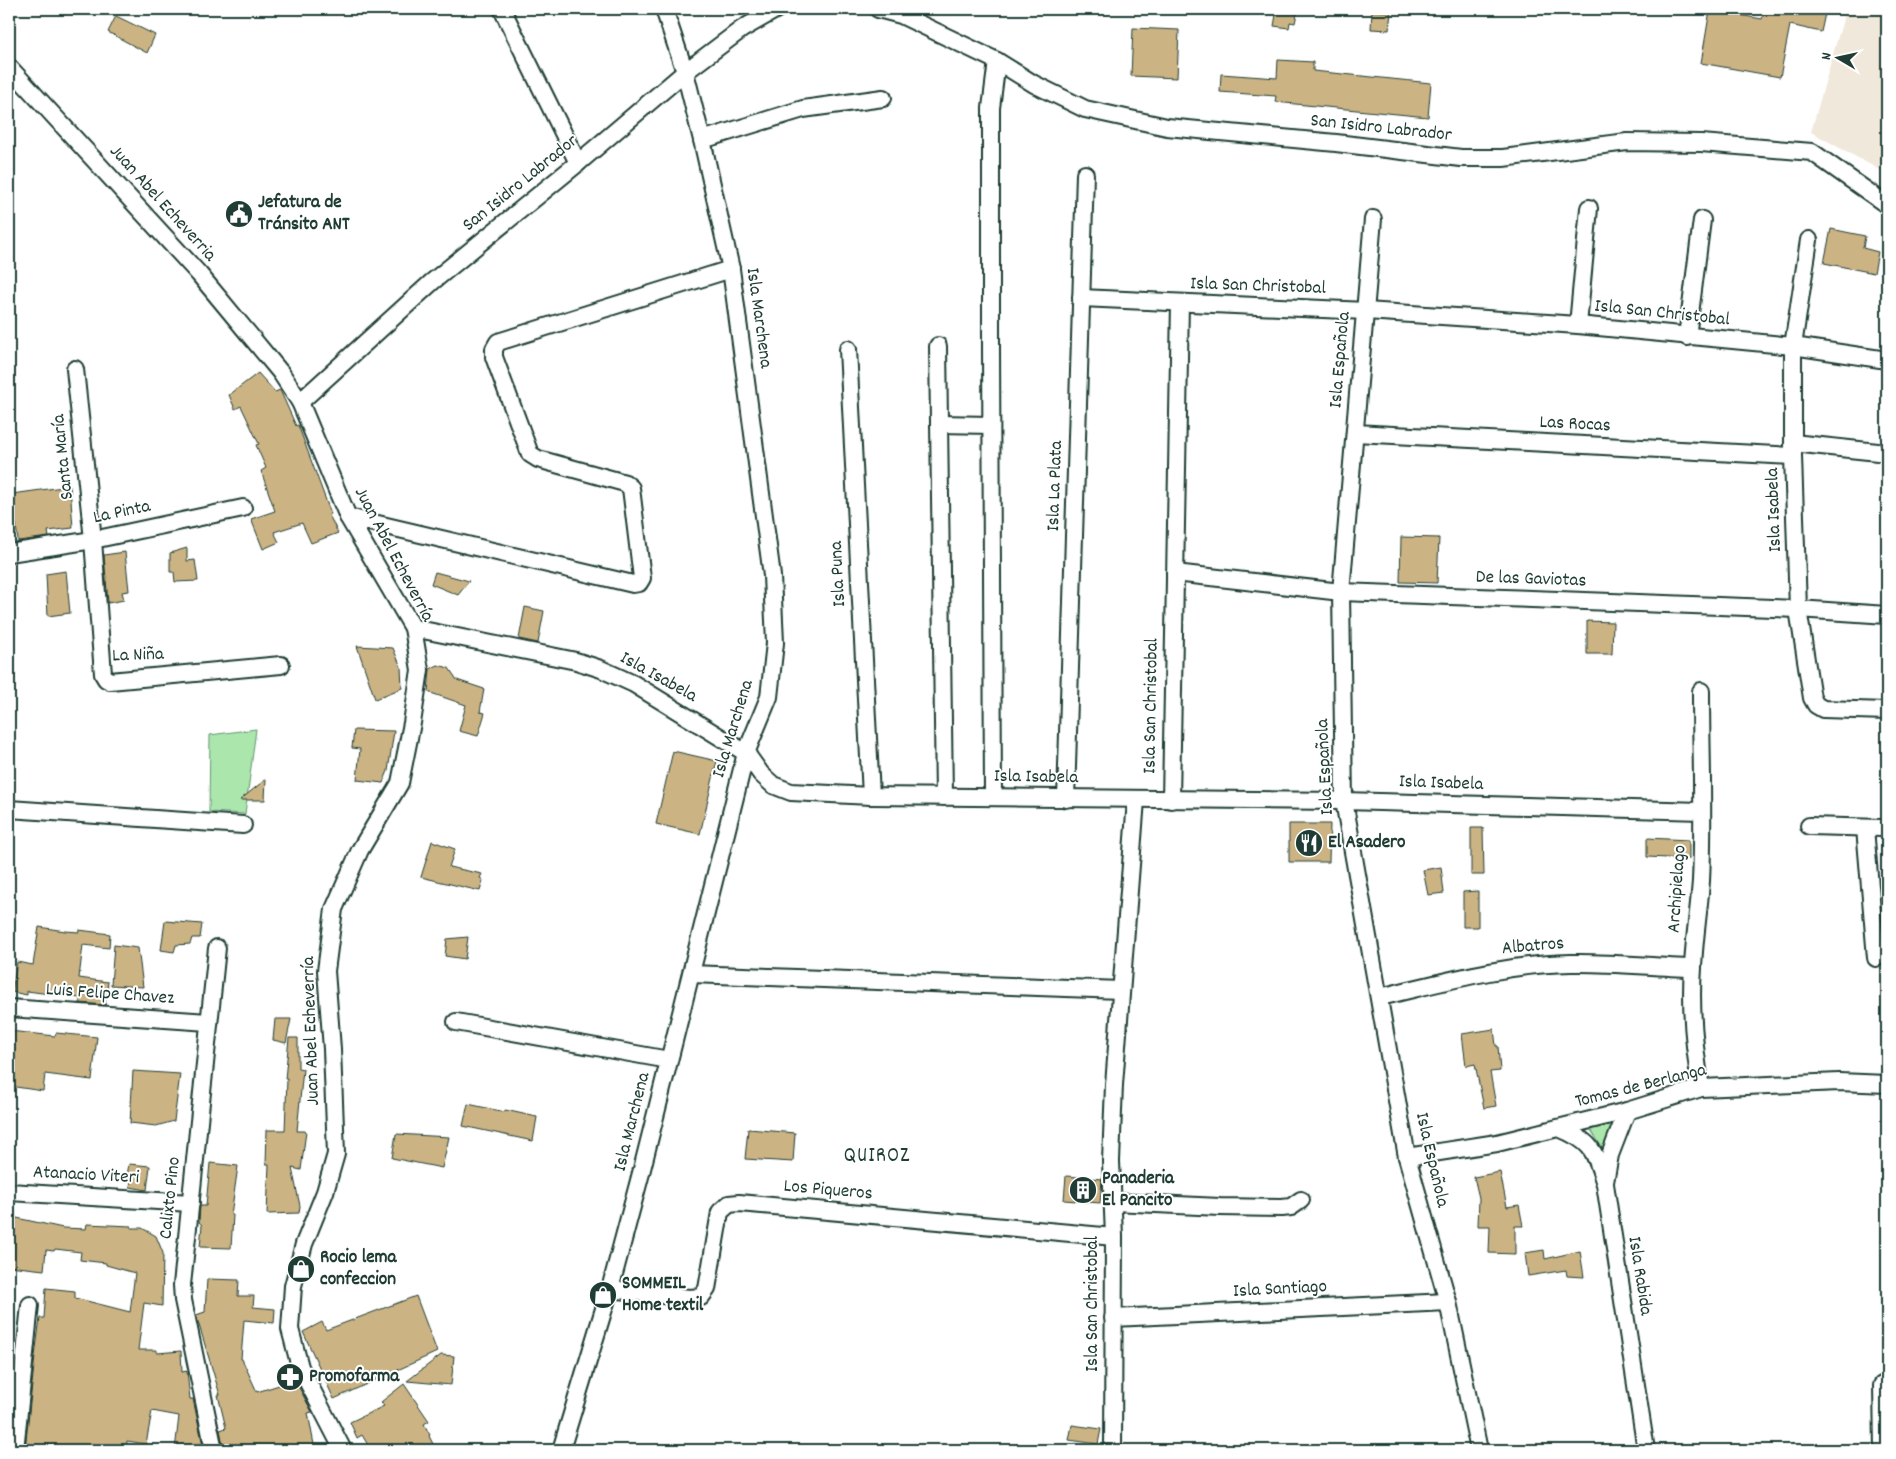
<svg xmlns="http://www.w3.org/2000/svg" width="1896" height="1459" font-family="Dekko,sans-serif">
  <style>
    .built { fill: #f0e8da }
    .green { fill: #abe7ad; stroke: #659270 }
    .building { fill: #ccb383; stroke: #1f3d34 }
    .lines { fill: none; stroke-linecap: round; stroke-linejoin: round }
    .minor-casing { stroke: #1f3d34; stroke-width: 20 }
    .minor { stroke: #fff; stroke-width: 16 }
    .labels { text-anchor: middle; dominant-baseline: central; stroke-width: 4; stroke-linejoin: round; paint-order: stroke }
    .street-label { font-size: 19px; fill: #1f3d34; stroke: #fff }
    .poi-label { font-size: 19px; font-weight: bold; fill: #1f3d34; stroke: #fff; text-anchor: start }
    .quarter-label { font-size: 21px; letter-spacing: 1px; fill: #1f3d34; stroke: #fff }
  </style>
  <rect width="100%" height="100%" fill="#fff"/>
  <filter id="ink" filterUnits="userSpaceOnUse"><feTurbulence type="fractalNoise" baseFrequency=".02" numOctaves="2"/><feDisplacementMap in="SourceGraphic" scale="10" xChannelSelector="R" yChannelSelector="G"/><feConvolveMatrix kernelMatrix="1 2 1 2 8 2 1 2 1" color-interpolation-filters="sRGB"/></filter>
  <g filter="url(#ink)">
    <polygon class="built" points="1846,9 1887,9 1887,174 1811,132"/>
    <g class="green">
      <polygon points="256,729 245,814 209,812 210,735"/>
      <polygon points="1616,1121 1603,1149 1589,1127"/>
    </g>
    <g class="building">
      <polygon points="1277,9 1298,9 1295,23 1290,22 1289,28 1274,26"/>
      <polygon points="1765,9 1826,9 1821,32 1790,25 1780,77 1701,63 1710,10 1762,19"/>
      <polygon points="1372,11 1391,12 1389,30 1371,29"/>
      <polygon points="116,16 155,35 147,53 108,32"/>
      <polygon points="1133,28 1179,30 1177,78 1131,76"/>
      <polygon points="1278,60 1313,62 1313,71 1431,83 1428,117 1275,102 1276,96 1220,92 1221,74 1277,78"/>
      <polygon points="1831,229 1865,236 1863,248 1878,252 1874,273 1824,263"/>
      <polygon points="258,373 275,392 280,390 296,426 298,425 331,514 329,515 338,533 311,543 302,523 274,532 279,542 263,549 251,519 275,511 261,471 266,468 256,445 259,444 241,406 235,409 229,395"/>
      <polygon points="70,486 73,528 48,531 49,537 18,541 12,494"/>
      <polygon points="1401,537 1439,538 1437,583 1400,582"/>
      <polygon points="187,548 187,561 195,560 198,581 175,582 174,572 170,572 170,553"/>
      <polygon points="125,552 129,591 122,592 124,600 108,603 104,555"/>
      <polygon points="66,571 70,613 48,616 46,574"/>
      <polygon points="435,572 469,581 458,595 431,584"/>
      <polygon points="525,607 544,611 538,643 519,639"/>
      <polygon points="1587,621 1613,622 1612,654 1587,654"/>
      <polygon points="357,646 393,648 401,667 402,688 375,699"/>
      <polygon points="438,665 449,668 457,680 484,689 480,712 485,713 478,736 459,731 466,705 428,692 430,669"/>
      <polygon points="354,730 394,731 388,771 383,783 357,780 360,749 352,748"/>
      <polygon points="673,751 717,761 700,834 656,824"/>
      <polygon points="266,779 265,800 240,800"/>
      <polygon points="1289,824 1330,824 1329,862 1289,862"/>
      <polygon points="1471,828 1483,828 1484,875 1471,875"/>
      <polygon points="1647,838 1689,840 1689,859 1647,857"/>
      <polygon points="432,841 455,849 449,867 482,874 480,878 483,880 480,891 421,877"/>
      <polygon points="1441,867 1444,893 1428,895 1423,870"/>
      <polygon points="1478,891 1478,927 1463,927 1463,892"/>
      <polygon points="165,921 202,924 200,938 192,938 190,944 176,945 174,952 161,950"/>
      <polygon points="39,927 65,931 79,932 79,930 110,934 109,948 83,945 79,978 108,982 105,1005 80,1003 80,998 27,991 27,995 12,992 17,962 33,965"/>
      <polygon points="468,937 465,959 445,956 447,939"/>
      <polygon points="114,945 138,948 143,987 111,985"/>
      <polygon points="275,1019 291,1019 286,1043 273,1040"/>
      <polygon points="1494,1029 1496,1046 1498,1046 1500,1071 1490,1072 1496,1106 1484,1108 1475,1064 1466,1066 1462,1034"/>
      <polygon points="9,1031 55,1036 56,1033 97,1037 92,1080 45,1074 43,1091 9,1086"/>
      <polygon points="289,1038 298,1038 298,1068 303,1069 297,1131 306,1131 301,1170 292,1168 300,1206 299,1213 267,1214 269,1164 266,1164 267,1130 285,1130 287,1079 285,1079"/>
      <polygon points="133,1071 180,1074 174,1121 156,1126 130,1123"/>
      <polygon points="468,1104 505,1112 505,1110 537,1117 533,1141 463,1126"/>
      <polygon points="748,1129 795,1133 793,1162 745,1159"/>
      <polygon points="396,1134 449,1137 442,1168 392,1158"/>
      <polygon points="210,1163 238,1166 231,1215 233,1215 231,1248 200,1247 202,1225 199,1222 200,1206 206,1206"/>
      <polygon points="129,1164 150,1166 147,1190 130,1187 131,1179 127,1175"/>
      <polygon points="1500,1172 1507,1207 1519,1205 1523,1226 1515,1226 1515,1254 1489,1253 1490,1226 1478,1226 1479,1198 1474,1177"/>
      <polygon points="1066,1176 1102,1179 1100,1203 1064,1200"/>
      <polygon points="12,1217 63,1228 86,1229 87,1224 131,1226 131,1228 142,1228 156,1236 163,1253 162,1306 144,1303 138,1350 157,1350 157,1353 181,1351 182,1372 187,1371 190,1399 193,1399 204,1450 175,1450 179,1416 152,1411 146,1444 127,1441 126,1450 25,1450 35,1356 40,1318 44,1318 46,1288 75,1291 75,1298 130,1312 135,1273 106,1265 106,1263 80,1260 81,1252 55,1249 54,1251 46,1250 44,1270 9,1266"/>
      <polygon points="1544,1250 1545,1259 1580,1251 1584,1277 1567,1276 1566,1270 1528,1276 1525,1253"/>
      <polygon points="207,1279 239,1280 238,1296 254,1296 253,1307 275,1309 274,1323 244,1320 241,1359 242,1359 257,1392 295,1380 312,1412 308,1413 315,1450 224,1450 220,1430 226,1428 218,1395 220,1395 196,1315 205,1312"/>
      <polygon points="416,1296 437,1352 334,1399 303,1332 322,1322 326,1330"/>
      <polygon points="9,1353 15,1354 9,1413"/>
      <polygon points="441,1355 454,1356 451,1385 407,1381"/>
      <polygon points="404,1384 429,1421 424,1424 430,1435 429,1436 436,1450 371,1450 362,1435 357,1438 350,1422 384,1406 381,1402"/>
      <polygon points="1072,1425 1101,1429 1098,1444 1069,1440"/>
    </g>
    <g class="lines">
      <defs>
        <g id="minor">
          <polyline points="502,9 578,163"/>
          <polyline points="878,9 901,15 997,61 1034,84 1085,109 1167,127 1336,143 1461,158 1503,158 1627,142 1701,143 1812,152 1887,205"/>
          <polyline points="9,67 199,274 281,373 300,402 348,517 413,628 420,670 412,723 400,783 360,850 334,909 326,971 332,1049 336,1154 325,1192 304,1244 293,1286 290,1329 300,1367 343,1450"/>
          <polyline points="702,140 803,109 883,98"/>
          <polyline points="1373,219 1341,592 1344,801 1407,1157 1448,1302 1479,1450"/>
          <polyline points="1809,240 1793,346 1793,456 1798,609 1812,698 1816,705 1823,709 1887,711"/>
          <polyline points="1081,298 1366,311 1578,325 1793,346 1887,360"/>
          <polyline points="1578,325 1589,208"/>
          <polyline points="1687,337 1702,220"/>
          <polyline points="938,346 944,797"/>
          <polyline points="848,349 871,796"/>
          <polyline points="75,369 93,540 103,674 106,679 110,681 281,665"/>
          <polyline points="300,402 432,282 578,163 685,72 742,29 777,9"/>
          <polyline points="939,424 991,425"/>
          <polyline points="1355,433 1793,456"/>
          <polyline points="1793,443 1887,453"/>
          <polyline points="348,517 633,584 639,583 642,578 631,488 625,483 538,459 530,454 494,357 494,349 498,342 731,269"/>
          <polyline points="9,553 93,540 243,508"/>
          <polyline points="1175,573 1341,592 1798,609 1887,615"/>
          <polyline points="413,628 576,661 601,669 634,684 746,753 761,774 773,785 791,792 871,796 1344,801 1702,811"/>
          <path d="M1701,691C1701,754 1704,818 1701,881C1699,910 1694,939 1693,968C1690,1008 1694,1048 1701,1088"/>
          <polyline points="993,797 991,347 991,108 997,61"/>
          <polyline points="1066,799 1085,174"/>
          <polyline points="1171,800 1180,303"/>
          <polyline points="9,809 243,825"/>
          <polyline points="1809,826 1882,828"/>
          <polyline points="1865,828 1876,958"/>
          <polyline points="691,974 1121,990"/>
          <path d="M1380,997C1443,982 1506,964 1571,963C1611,962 1652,967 1692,968"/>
          <polyline points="9,1008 208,1022"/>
          <polyline points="456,1022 669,1060"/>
          <path d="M1559,1128C1593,1142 1594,1150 1605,1184L1646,1450"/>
          <polyline points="1407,1157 1497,1143 1627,1111 1701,1088 1839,1082 1887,1084"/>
          <polyline points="1605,1182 1610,1155 1627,1111"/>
          <polyline points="9,1192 191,1203"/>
          <polyline points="1113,1202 1220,1207 1282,1208 1291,1207 1301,1200"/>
          <polyline points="610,1289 689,1298 701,1297 707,1289 720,1212 729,1204 739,1203 1114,1237"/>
          <polyline points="1113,1318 1448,1302"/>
          <polyline points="1882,1385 1883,1450"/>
          <polyline points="15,1450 30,1305"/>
          <polyline points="214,1450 183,1300 182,1285 217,948"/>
          <polyline points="561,1450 610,1289 641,1173 746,753 769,697 775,643 772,576 731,269 702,140 685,72 664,9"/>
          <polyline points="1113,1450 1114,1237 1111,1161 1114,1085 1136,800"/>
        </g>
      </defs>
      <use href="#minor" class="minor-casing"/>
      <use href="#minor" class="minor"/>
    </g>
  </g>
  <defs>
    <symbol id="civic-disc" viewBox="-11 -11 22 22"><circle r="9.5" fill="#1f3d34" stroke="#fff"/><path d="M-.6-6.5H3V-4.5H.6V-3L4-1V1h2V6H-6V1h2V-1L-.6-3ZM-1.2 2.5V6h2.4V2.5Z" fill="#fff"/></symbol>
    <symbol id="restaurant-disc" viewBox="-11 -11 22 22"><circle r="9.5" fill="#1f3d34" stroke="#fff"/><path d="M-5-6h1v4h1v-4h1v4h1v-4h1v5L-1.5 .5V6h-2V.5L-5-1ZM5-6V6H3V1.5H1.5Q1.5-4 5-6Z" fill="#fff"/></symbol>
    <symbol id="building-disc" viewBox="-11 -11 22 22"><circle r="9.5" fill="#1f3d34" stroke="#fff"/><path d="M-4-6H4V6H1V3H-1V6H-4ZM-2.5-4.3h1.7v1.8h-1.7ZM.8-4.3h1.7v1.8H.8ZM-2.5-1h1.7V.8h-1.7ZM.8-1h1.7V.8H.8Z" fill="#fff"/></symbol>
    <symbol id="shop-disc" viewBox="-11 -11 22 22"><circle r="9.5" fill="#1f3d34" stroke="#fff"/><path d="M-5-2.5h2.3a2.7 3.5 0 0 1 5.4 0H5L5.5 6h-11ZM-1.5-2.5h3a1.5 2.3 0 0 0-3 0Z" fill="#fff"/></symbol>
    <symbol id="pharmacy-disc" viewBox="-11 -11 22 22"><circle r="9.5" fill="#1f3d34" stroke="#fff"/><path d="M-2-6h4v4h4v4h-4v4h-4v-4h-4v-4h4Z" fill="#fff"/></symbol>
  </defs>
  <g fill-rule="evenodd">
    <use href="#civic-disc" x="223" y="198" width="32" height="32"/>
    <use href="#restaurant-disc" x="1293" y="827" width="32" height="32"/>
    <use href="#building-disc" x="1067" y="1174" width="32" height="32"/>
    <use href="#shop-disc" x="285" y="1253" width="32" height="32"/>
    <use href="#shop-disc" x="587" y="1279" width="32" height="32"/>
    <use href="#pharmacy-disc" x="274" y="1361" width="32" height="32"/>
  </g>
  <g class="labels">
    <g class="street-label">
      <text transform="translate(1381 129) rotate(6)">San Isidro Labrador</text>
      <text transform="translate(521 184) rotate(-39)">San Isidro Labrador</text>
      <text transform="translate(162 204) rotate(48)">Juan Abel Echeverria</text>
      <text transform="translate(1258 287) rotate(2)">Isla San Christobal</text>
      <text transform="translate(1662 314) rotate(6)">Isla San Christobal</text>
      <text transform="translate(758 318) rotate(82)">Isla Marchena</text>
      <text transform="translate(1341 360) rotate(-85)">Isla Española</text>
      <text transform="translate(1575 425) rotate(3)">Las Rocas</text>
      <text transform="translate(64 457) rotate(-96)">Santa María</text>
      <text transform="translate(1056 486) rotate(-88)">Isla La Plata</text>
      <text transform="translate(1775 510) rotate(-92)">Isla Isabela</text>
      <text transform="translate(122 513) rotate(-12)">La Pinta</text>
      <text transform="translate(393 555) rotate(62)">Juan Abel Echeverría</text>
      <text transform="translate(839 574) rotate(-93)">Isla Puna</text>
      <text transform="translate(1531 580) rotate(2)">De las Gaviotas</text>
      <text transform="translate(138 656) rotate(-2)">La Niña</text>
      <text transform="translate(658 678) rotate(29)">Isla Isabela</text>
      <text transform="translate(1152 706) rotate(-89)">Isla San Christobal</text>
      <text transform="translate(734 729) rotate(-73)">Isla Marchena</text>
      <text transform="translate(1326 767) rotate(-93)">Isla Española</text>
      <text transform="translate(1036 778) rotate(1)">Isla Isabela</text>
      <text transform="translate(1441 784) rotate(2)">Isla Isabela</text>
      <text transform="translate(1678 889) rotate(-86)">Archipielago</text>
      <text transform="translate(1533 947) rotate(-5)">Albatros</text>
      <text transform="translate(110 995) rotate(4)">Luis Felipe Chavez</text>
      <text transform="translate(312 1031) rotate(-92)">Juan Abel Echeverría</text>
      <text transform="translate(1641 1087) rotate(-14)">Tomas de Berlanga</text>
      <text transform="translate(633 1122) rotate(-76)">Isla Marchena</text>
      <text transform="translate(1431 1160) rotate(77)">Isla Española</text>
      <text transform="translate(86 1176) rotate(3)">Atanacio Viteri</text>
      <text transform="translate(828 1191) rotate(5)">Los Piqueros</text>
      <text transform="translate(171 1198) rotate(-84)">Calixto Pino</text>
      <text transform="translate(1639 1276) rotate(81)">Isla Rabida</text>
      <text transform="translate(1280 1290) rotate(-3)">Isla Santiago</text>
      <text transform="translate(1093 1304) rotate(-90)">Isla San Christobal</text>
    </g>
    <g class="poi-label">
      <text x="258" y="203">Jefatura de<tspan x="258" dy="22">Tránsito ANT</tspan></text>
      <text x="1328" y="843">El Asadero</text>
      <text x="1102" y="1179">Panaderia<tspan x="1102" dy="22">El Pancito</tspan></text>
      <text x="320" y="1258">Rocio lema<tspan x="320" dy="22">confeccion</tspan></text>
      <text x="622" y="1284">SOMMEIL<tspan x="622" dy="22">Home textil</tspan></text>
      <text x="309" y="1377">Promofarma</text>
    </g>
    <g class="quarter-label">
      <text x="877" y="1157">QUIROZ</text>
    </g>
  </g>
  <rect width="1896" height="1459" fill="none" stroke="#fff" stroke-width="30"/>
  <rect x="15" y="15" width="1866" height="1429" fill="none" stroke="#1f3d34" stroke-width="2" filter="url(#ink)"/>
  <g transform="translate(1838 58) rotate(279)" stroke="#ffffff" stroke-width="4" paint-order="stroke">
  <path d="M0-4L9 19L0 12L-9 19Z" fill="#1f3d34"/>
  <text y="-8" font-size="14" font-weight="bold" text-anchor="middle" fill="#1f3d34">N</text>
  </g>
</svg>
